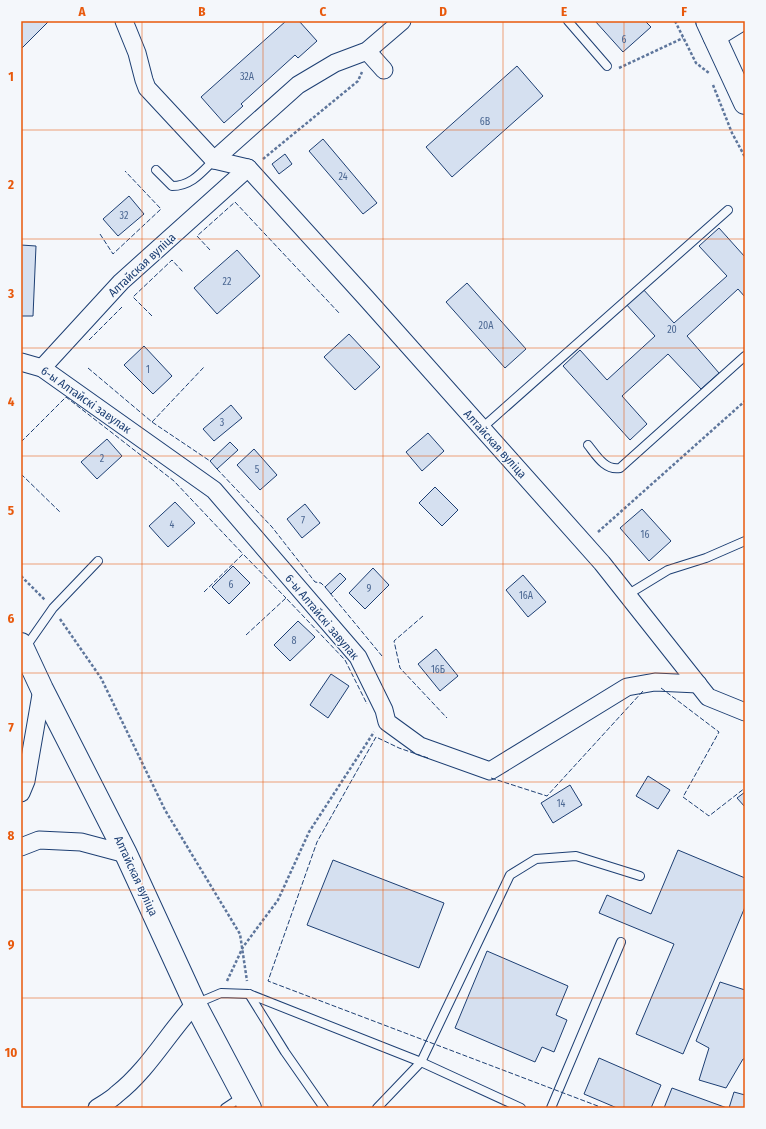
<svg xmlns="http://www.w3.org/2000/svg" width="766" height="1129" font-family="'Fira Sans Condensed',sans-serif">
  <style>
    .building { fill: #d5e0f0; stroke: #1d3f73 }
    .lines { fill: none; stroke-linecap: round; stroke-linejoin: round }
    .service-casing { stroke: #1d3f73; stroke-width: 10 }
    .minor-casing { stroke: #1d3f73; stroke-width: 19 }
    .tertiary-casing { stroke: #1d3f73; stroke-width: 23 }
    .secondary-casing { stroke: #1d3f73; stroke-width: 24 }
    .path { stroke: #5e769c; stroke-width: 2.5; stroke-dasharray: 3 2; stroke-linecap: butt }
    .service { stroke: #f4f7fb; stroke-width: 8 }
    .minor { stroke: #f4f7fb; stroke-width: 17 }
    .tertiary { stroke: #f4f7fb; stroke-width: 21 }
    .secondary { stroke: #f4f7fb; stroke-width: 22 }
    .fence { stroke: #1d3f73; stroke-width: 1; stroke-dasharray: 5 2; stroke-linecap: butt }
    .grid { fill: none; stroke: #e8590c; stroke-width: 1; stroke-opacity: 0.55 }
    .labels { text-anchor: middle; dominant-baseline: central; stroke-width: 3; stroke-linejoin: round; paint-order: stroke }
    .number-label { font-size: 10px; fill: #4b6792 }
    .street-label { font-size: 12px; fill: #1d3f73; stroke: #f4f7fb }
    .neatline { fill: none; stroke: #e8590c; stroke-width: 1.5 }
    .grid-label { font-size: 13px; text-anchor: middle; font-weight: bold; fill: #e8590c }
  </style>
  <rect width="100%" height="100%" fill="#f4f7fb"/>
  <g class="building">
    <polygon points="21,21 49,21 21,49"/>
    <polygon points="286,21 299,21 317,41 298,58 295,55 241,104 243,106 224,123 201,97"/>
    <polygon points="595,21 645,21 651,27 623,52"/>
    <polygon points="517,66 543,96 452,177 426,147"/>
    <polygon points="323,139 377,203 363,214 309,151"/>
    <polygon points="285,154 292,164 279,174 272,164"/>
    <polygon points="129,196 144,214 118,236 103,219"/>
    <polygon points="719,228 745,257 745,297 738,289 687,336 719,373 701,389 668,354 622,396 647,424 630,440 563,366 580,350 607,380 655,336 625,303 642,288 674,323 727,276 699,246"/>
    <polygon points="21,245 36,246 33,316 21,316"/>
    <polygon points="237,250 260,276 217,314 194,288"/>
    <polygon points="467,283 526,349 505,368 446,302"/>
    <polygon points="349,334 380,367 355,390 324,357"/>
    <polygon points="144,346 172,376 153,394 124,365"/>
    <polygon points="231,405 242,418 214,441 203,429"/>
    <polygon points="428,433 444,451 422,471 406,452"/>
    <polygon points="107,439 122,456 97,479 81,462"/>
    <polygon points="230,442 238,450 217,469 210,461"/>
    <polygon points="254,449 277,475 260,490 237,465"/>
    <polygon points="435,487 458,510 442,526 419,503"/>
    <polygon points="175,502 195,523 168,547 149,526"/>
    <polygon points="305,504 320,523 302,538 287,519"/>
    <polygon points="642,509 671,541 649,561 620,528"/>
    <polygon points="233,566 250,583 229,604 212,587"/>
    <polygon points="373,568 389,585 365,609 349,593"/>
    <polygon points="340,573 346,579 331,594 325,587"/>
    <polygon points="523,575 546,602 528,617 506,590"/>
    <polygon points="298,621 315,637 290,661 274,645"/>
    <polygon points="436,649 458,676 440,691 418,664"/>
    <polygon points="331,674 349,686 328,718 310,705"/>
    <polygon points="648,776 670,790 658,809 636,796"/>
    <polygon points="570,785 582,805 553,823 541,803"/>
    <polygon points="745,792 745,807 737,798"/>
    <polygon points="678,850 745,878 745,907 683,1054 636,1034 674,944 599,913 607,895 651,914"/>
    <polygon points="333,860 444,903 419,968 307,925"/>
    <polygon points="487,951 568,986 556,1015 567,1020 554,1052 542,1047 535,1062 455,1028"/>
    <polygon points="720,982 745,990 745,1059 743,1059 726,1088 699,1080 709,1048 696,1041"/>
    <polygon points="599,1058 661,1085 651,1108 617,1108 584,1094"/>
    <polygon points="672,1088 727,1108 664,1108"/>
    <polygon points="734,1092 745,1095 745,1108 729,1108"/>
  </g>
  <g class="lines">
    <defs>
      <g id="service">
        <polyline points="568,21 607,66"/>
        <path d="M156,170L172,186C191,186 201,173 214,160"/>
        <polyline points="482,428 728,210"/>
        <path d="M588,445C596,455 605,471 620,468L745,356"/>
        <polyline points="627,595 668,570 706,558 745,541"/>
        <polyline points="25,648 53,608 98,561"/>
        <polyline points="249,994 285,1052 324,1108"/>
        <polyline points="195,1004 221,993 249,994 421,1062 521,1108"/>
        <polyline points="225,1108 243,1096"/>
        <polyline points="377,1108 421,1062 510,875 536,859 576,856 640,876"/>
        <polyline points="551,1108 621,942"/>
      </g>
      <g id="minor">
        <polyline points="124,21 137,53 144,80 147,88 214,160 248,168 366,298 602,563 708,697 745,712"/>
        <polyline points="367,51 384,70"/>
        <polyline points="214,160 298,85 335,63 367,51 402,21"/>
        <polyline points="21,362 42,368 214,490 358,657 384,710 387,722 420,746 490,771 627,687 655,682 698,684"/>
        <polyline points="42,368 121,282 248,168"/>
        <polyline points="21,793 26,781 42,689"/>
        <polyline points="21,847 39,840 81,842 126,854"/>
        <path d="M97,1108C103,1104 111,1100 117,1094C148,1070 168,1033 195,1004"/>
      </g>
      <polyline id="tertiary" points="714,37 740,21"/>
      <g id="secondary">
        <polyline points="707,21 745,103"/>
        <polyline points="21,644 42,689 126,854 195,1004 250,1108"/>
      </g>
    </defs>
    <use href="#service" class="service-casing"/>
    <use href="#minor" class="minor-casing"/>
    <use href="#tertiary" class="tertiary-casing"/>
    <use href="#secondary" class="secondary-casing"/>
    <g class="path">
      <polyline points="675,21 696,63 709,73"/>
      <polyline points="619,68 683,38"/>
      <polyline points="713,85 732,133 745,157"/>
      <polyline points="263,159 358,81 362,72"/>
      <polyline points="598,532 745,401"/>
      <polyline points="21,576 45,600"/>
      <polyline points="60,619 101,678 165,810 240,934 247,981"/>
      <polyline points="227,981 243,947 278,900 309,832 374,732"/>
    </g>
    <use href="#service" class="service"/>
    <use href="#minor" class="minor"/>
    <use href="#tertiary" class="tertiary"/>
    <use href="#secondary" class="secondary"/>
    <g class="fence">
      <polyline points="100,234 113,254 161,209 125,171"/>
      <polyline points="210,250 197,236 235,202 340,314"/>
      <polyline points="152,316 133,297 172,260 183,272"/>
      <polyline points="89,340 122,307"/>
      <polyline points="88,368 152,422 210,461"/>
      <polyline points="152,422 204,367"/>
      <polyline points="21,442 66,397 174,481 243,554"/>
      <polyline points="217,469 272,527 315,582 321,583 326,588"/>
      <polyline points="21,474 61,513"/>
      <polyline points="204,592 243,554 286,598"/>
      <polyline points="330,593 382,656"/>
      <polyline points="423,616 394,641 400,668 447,718"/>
      <polyline points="246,635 286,598 345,660 367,704"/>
      <polyline points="661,688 719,732 683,797 709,816 745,788"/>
      <polyline points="428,758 399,748 376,737 317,842 268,981 603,1108"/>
      <polyline points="491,778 547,796 643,691"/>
    </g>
  </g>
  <path class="grid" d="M142,21V1108M263,21V1108M383,21V1108M503,21V1108M624,21V1108M21,130H745M21,239H745M21,348H745M21,456H745M21,564H745M21,673H745M21,782H745M21,890H745M21,998H745"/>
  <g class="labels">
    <g class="number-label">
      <text x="624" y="40">6</text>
      <text x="247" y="77">32А</text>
      <text x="485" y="122">6В</text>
      <text x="343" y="177">24</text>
      <text x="124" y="216">32</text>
      <text x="227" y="282">22</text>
      <text x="486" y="326">20А</text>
      <text x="672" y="330">20</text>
      <text x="148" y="370">1</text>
      <text x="222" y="423">3</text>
      <text x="102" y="459">2</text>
      <text x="257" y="470">5</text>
      <text x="303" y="521">7</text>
      <text x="172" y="525">4</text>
      <text x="645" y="535">16</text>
      <text x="231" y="585">6</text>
      <text x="369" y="589">9</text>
      <text x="526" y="596">16А</text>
      <text x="294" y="641">8</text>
      <text x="438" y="670">16Б</text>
      <text x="561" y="804">14</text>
    </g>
    <g class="street-label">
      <text transform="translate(142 265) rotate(-43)">Алтайская вуліца</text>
      <text transform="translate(86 400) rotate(35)">6-ы Алтайскі завулак</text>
      <text transform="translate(495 444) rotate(48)">Алтайская вуліца</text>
      <text transform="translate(322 617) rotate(50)">6-ы Алтайскі завулак</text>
      <text transform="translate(136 876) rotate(65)">Алтайская вуліца</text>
    </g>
  </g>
  <rect width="766" height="1129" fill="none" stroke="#f4f7fb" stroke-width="44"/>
  <rect x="22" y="22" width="722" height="1085" class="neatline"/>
  <g class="grid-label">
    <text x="82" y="16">A</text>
    <text x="202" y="16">B</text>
    <text x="323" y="16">C</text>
    <text x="443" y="16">D</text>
    <text x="564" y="16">E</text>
    <text x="684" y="16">F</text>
    <text x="11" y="81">1</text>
    <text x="11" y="189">2</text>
    <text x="11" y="298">3</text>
    <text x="11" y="406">4</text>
    <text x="11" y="515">5</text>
    <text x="11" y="623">6</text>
    <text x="11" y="732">7</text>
    <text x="11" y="840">8</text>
    <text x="11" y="949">9</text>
    <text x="11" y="1057">10</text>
  </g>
</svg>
